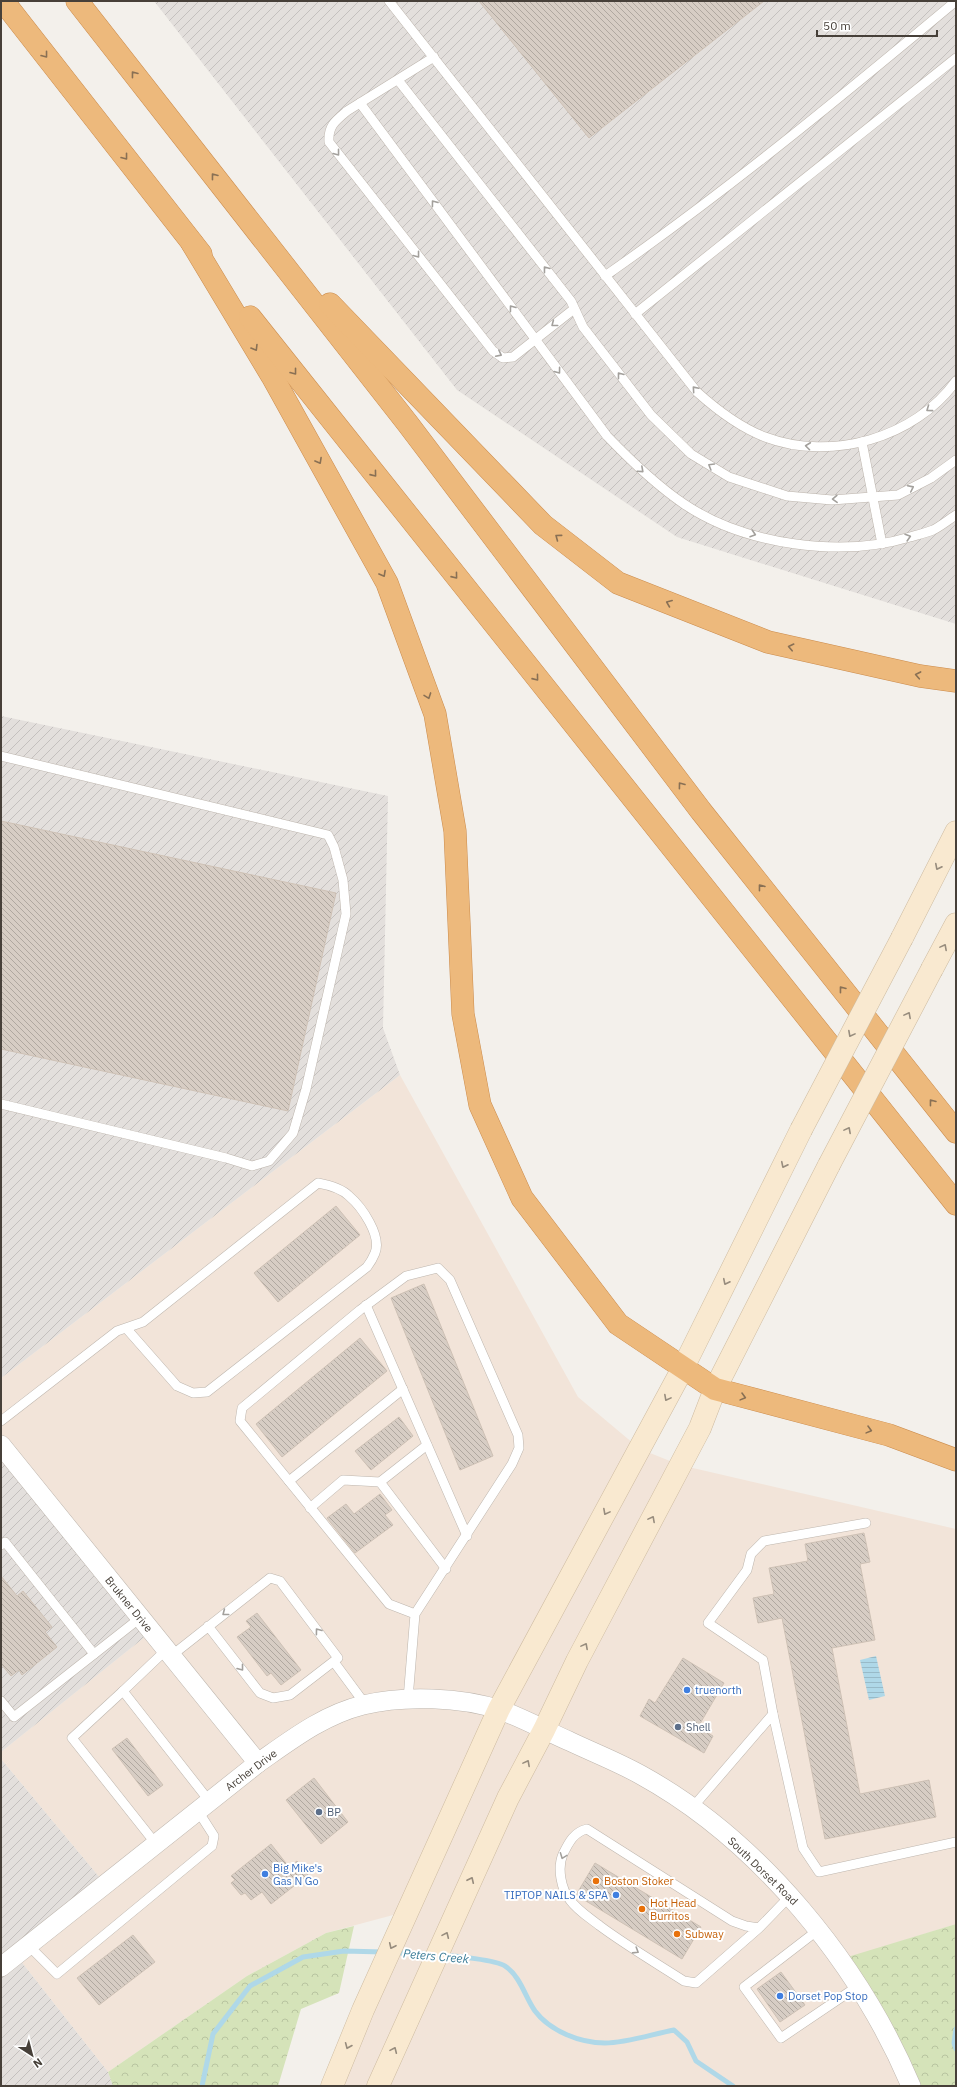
<svg xmlns="http://www.w3.org/2000/svg" width="957" height="2087" font-family="'IBM Plex Sans',sans-serif">
  <style>
    .commercial { fill: #f2e4d9 }
    .industrial { fill: url(#industrial-furrows) }
    .forest { fill: url(#forest-crowns) }
    .water { fill: url(#water-rules) }
    .lines { fill: none; stroke-linecap: round; stroke-linejoin: round }
    .stream { stroke: #afd8e8; stroke-width: 5 }
    .building { fill: url(#building-back-hatch); stroke: #cec1b5 }
    .service-casing { stroke: #beb6ae; stroke-width: 10 }
    .minor-casing { stroke: #beb6ae; stroke-width: 20 }
    .secondary-casing { stroke: #cdbba0; stroke-width: 23 }
    .motorway-casing { stroke: #cb8c4d; stroke-width: 23 }
    .service { stroke: #fff; stroke-width: 9 }
    .minor { stroke: #fff; stroke-width: 19 }
    .secondary { stroke: #f9e9d0; stroke-width: 22 }
    .motorway { stroke: #edb97c; stroke-width: 22 }
    .secondary-bridge-casing { stroke: #cdbba0; stroke-width: 23; stroke-linecap: butt }
    .secondary-bridge { stroke: #f9e9d0; stroke-width: 22 }
    .oneway { stroke: #897054 }
    .oneway2 { stroke: #a3a09c }
    .oneway3 { stroke: #978c7d }
    .shop-dot { fill: #3f7fe0; stroke: #fff; stroke-width: 1.5 }
    .service-dot { fill: #5c6f8a; stroke: #fff; stroke-width: 1.5 }
    .food-dot { fill: #e8710a; stroke: #fff; stroke-width: 1.5 }
    .labels { text-anchor: middle; dominant-baseline: central; stroke-width: 4; stroke-linejoin: round; paint-order: stroke }
    .street-label { font-size: 11px; fill: #474039; stroke: #fff }
    .shop-label { font-size: 11px; fill: #366cbe; stroke: #fff; text-anchor: start }
    .service-label { font-size: 11px; fill: #4e5e75; stroke: #fff; text-anchor: start }
    .food-label { font-size: 11px; fill: #c56008; stroke: #fff; text-anchor: start }
    .water-label { font-size: 12px; font-style: italic; fill: #3a7c97; stroke: #fff }
  </style>
  <defs>
    <pattern id="industrial-furrows" width="10" height="10" patternUnits="userSpaceOnUse"><rect width="10" height="10" fill="#e3dfdc"/><path d="M-1 1l2-2M0 10L10 0M9 11l2-2" fill="none" stroke="#c4c0be"/></pattern>
    <pattern id="forest-crowns" width="20" height="18" patternUnits="userSpaceOnUse"><rect width="20" height="18" fill="#d5e3b9"/><path d="M2 6a3 3 0 1 1 6 0M12 15a3 3 0 1 1 6 0" fill="none" stroke="#b8c4a0"/></pattern>
    <pattern id="water-rules" width="6" height="5" patternUnits="userSpaceOnUse"><rect width="6" height="5" fill="#afd8e8"/><path d="M0 2.5h6" fill="none" stroke="#98bac8"/></pattern>
    <pattern id="building-back-hatch" width="6" height="6" patternUnits="userSpaceOnUse"><rect width="6" height="6" fill="#d7cdc4"/><path d="M-1 5l2 2M0 0l6 6M5-1l2 2" fill="none" stroke="#b0a8a0"/></pattern>
  </defs>
  <rect width="100%" height="100%" fill="#f3f0eb"/>
  <polygon class="commercial" points="400,1075 578,1397 640,1449 680,1465 956,1529 956,1924 841,1960 911,2086 332,2086 408,1911 326,1933 247,1976 108,2072 16,1955 105,1884 1,1759 1,1752 151,1632 1,1445 1,1378"/>
  <g class="industrial">
    <polygon points="154,1 956,1 956,624 677,537 457,390"/>
    <polygon points="1,716 388,796 383,1028 400,1075 1,1378"/>
    <polygon points="1,1445 151,1632 1,1752"/>
    <polygon points="1,1759 105,1884 16,1955 108,2072 113,2086 1,2086"/>
  </g>
  <g class="forest">
    <polygon points="956,1924 956,2086 911,2086 841,1959"/>
    <polygon points="354,1926 339,1993 301,2009 278,2086 113,2086 108,2072 247,1976 326,1933"/>
  </g>
  <polygon class="water" points="876,1656 885,1696 869,1700 860,1660"/>
  <g class="lines">
    <g class="stream">
      <polyline points="394,1953 430,1954"/>
      <path d="M442,1955C455,1956 496,1960 505,1966C521,1977 525,1997 535,2011C550,2031 580,2043 605,2043C626,2043 653,2034 674,2030L687,2042L696,2061L733,2086"/>
      <polyline points="956,2029 954,2043 956,2049"/>
      <polyline points="202,2086 213,2034 250,1986 303,1957 344,1951 383,1952"/>
    </g>
  </g>
  <g class="building">
    <polygon points="479,1 764,1 589,138"/>
    <polygon points="1,821 336,893 288,1111 1,1049"/>
    <polygon points="336,1206 360,1235 278,1302 254,1273"/>
    <polygon points="424,1284 493,1456 460,1470 391,1298"/>
    <polygon points="360,1338 387,1371 282,1457 256,1424"/>
    <polygon points="399,1417 413,1436 371,1470 355,1451"/>
    <polygon points="380,1494 392,1510 385,1515 393,1525 355,1553 327,1518 346,1504 354,1514"/>
    <polygon points="864,1533 870,1562 860,1564 875,1640 832,1648 860,1794 929,1780 936,1817 825,1839 782,1618 758,1623 753,1598 774,1594 769,1568 808,1561 805,1544"/>
    <polygon points="1,1576 17,1596 23,1591 52,1627 45,1632 57,1647 22,1675 19,1670 11,1676 1,1664"/>
    <polygon points="257,1613 301,1670 281,1685 271,1673 267,1676 237,1637 251,1627 246,1621"/>
    <polygon points="683,1658 724,1683 698,1727 713,1736 704,1753 640,1716 649,1699 655,1703"/>
    <polygon points="127,1738 163,1785 148,1796 112,1749"/>
    <polygon points="314,1778 348,1822 321,1844 286,1800"/>
    <polygon points="271,1844 289,1867 297,1861 308,1875 271,1904 262,1892 251,1900 245,1893 241,1895 231,1883 235,1880 231,1876"/>
    <polygon points="595,1863 701,1927 682,1959 576,1895"/>
    <polygon points="133,1935 155,1962 99,2005 77,1978"/>
    <polygon points="781,1972 805,2005 780,2022 757,1989"/>
  </g>
  <g class="lines">
    <defs>
      <g id="service">
        <path d="M389,1L697,392C717,410 739,427 765,437C831,462 915,438 956,381"/>
        <path d="M434,57L347,111C335,121 328,126 329,142L493,351L503,358L513,357L574,309"/>
        <polyline points="398,80 571,301 583,327 651,415 691,454 729,477 787,496 832,500 898,495 931,478 956,460"/>
        <path d="M360,103L607,436C631,461 656,485 684,504C745,545 841,558 910,537C917,535 926,533 933,530C941,526 948,520 956,515"/>
        <path d="M605,276C727,191 842,96 956,1"/>
        <polyline points="635,314 956,58"/>
        <polyline points="862,442 882,544"/>
        <polyline points="1,756 328,835 334,847 343,880 346,914 306,1089 293,1133 269,1161 252,1166 226,1158 1,1104"/>
        <polyline points="366,1305 467,1536"/>
        <path d="M1,1421L117,1331L143,1322L318,1183C329,1185 341,1188 349,1196C362,1207 382,1236 375,1253C373,1258 370,1263 367,1267L207,1392L193,1393L177,1386L126,1328"/>
        <polyline points="289,1481 403,1389"/>
        <polyline points="380,1482 446,1569"/>
        <polyline points="310,1508 343,1480 380,1482 427,1445"/>
        <polyline points="1,1545 5,1542 94,1654"/>
        <polyline points="166,1650 123,1691 210,1802"/>
        <polyline points="171,1656 270,1578 280,1581 338,1658 290,1695 273,1698 260,1693 208,1626"/>
        <polyline points="334,1662 365,1704"/>
        <polyline points="123,1691 72,1738 156,1844"/>
        <polyline points="408,1699 415,1614 512,1464 519,1448 518,1435 450,1280 438,1268 406,1276 360,1310 242,1408 240,1421 389,1604 415,1614"/>
        <polyline points="1,1701 14,1717 140,1618"/>
        <polyline points="773,1714 763,1660 708,1623 747,1570 751,1554 764,1541 866,1523"/>
        <polyline points="692,1808 773,1714 803,1848 819,1872 956,1842"/>
        <path d="M759,1928L696,1983L684,1981C656,1963 627,1946 600,1926C590,1918 578,1911 570,1900C561,1889 557,1868 563,1854C569,1842 574,1832 587,1829L732,1921L746,1926L759,1928L790,1896"/>
        <polyline points="818,1930 744,1987 781,2038 858,1986"/>
        <polyline points="28,1945 57,1974 212,1846 214,1836 198,1811"/>
      </g>
      <g id="minor">
        <polyline points="1,1445 258,1763"/>
        <path d="M1,1967L258,1763C291,1740 323,1715 363,1705C403,1695 462,1697 500,1710C523,1718 546,1731 569,1741C592,1752 618,1762 641,1775C759,1840 859,1963 911,2086"/>
      </g>
      <g id="secondary">
        <polyline points="902,938 956,832"/>
        <polyline points="932,969 956,924"/>
        <polyline points="332,2086 363,2010 499,1709 683,1368 801,1130"/>
        <polyline points="378,2086 508,1798 544,1730 577,1661 700,1428 715,1389 829,1165"/>
      </g>
      <g id="motorway">
        <polyline points="3,1 201,254"/>
        <polyline points="77,1 408,424 701,811 956,1132"/>
        <polyline points="192,243 272,376 387,583 435,714 455,831 463,1014 480,1105 522,1198 618,1324 715,1389 889,1435 956,1460"/>
        <polyline points="330,304 543,525 618,583 768,642 920,676 956,681"/>
        <polyline points="250,317 956,1204"/>
      </g>
    </defs>
    <use href="#service" class="service-casing"/>
    <use href="#minor" class="minor-casing"/>
    <use href="#secondary" class="secondary-casing"/>
    <use href="#motorway" class="motorway-casing"/>
    <use href="#service" class="service"/>
    <use href="#minor" class="minor"/>
    <use href="#secondary" class="secondary"/>
    <use href="#motorway" class="motorway"/>
    <defs>
      <g id="secondary-bridge">
        <polyline points="801,1130 902,938"/>
        <polyline points="829,1165 932,969"/>
      </g>
    </defs>
    <use href="#secondary-bridge" class="secondary-bridge-casing"/>
    <use href="#secondary-bridge" class="secondary-bridge"/>
  </g>
  <defs><path id="oneway-chevron" d="M-2-3.5L2.5 0L-2 3.5" fill="none" stroke-width="1.6" stroke-linecap="round" stroke-linejoin="round"/></defs>
  <g class="oneway">
    <use href="#oneway-chevron" transform="translate(45 55) rotate(52)"/>
    <use href="#oneway-chevron" transform="translate(134 74) rotate(-128)"/>
    <use href="#oneway-chevron" transform="translate(125 157) rotate(52)"/>
    <use href="#oneway-chevron" transform="translate(214 176) rotate(-128)"/>
    <use href="#oneway-chevron" transform="translate(255 348) rotate(59)"/>
    <use href="#oneway-chevron" transform="translate(294 372) rotate(52)"/>
    <use href="#oneway-chevron" transform="translate(319 461) rotate(61)"/>
    <use href="#oneway-chevron" transform="translate(374 474) rotate(51)"/>
    <use href="#oneway-chevron" transform="translate(558 537) rotate(-143)"/>
    <use href="#oneway-chevron" transform="translate(383 574) rotate(61)"/>
    <use href="#oneway-chevron" transform="translate(455 576) rotate(51)"/>
    <use href="#oneway-chevron" transform="translate(669 603) rotate(-158)"/>
    <use href="#oneway-chevron" transform="translate(791 647) rotate(-167)"/>
    <use href="#oneway-chevron" transform="translate(918 675) rotate(-169)"/>
    <use href="#oneway-chevron" transform="translate(536 678) rotate(51)"/>
    <use href="#oneway-chevron" transform="translate(428 696) rotate(70)"/>
    <use href="#oneway-chevron" transform="translate(681 785) rotate(-127)"/>
    <use href="#oneway-chevron" transform="translate(761 887) rotate(-128)"/>
    <use href="#oneway-chevron" transform="translate(842 989) rotate(-128)"/>
    <use href="#oneway-chevron" transform="translate(932 1102) rotate(-128)"/>
    <use href="#oneway-chevron" transform="translate(743 1397) rotate(15)"/>
    <use href="#oneway-chevron" transform="translate(869 1430) rotate(15)"/>
  </g>
  <g class="oneway2">
    <use href="#oneway-chevron" transform="translate(337 153) rotate(52)"/>
    <use href="#oneway-chevron" transform="translate(434 203) rotate(-127)"/>
    <use href="#oneway-chevron" transform="translate(417 255) rotate(52)"/>
    <use href="#oneway-chevron" transform="translate(546 269) rotate(-128)"/>
    <use href="#oneway-chevron" transform="translate(512 308) rotate(-127)"/>
    <use href="#oneway-chevron" transform="translate(554 324) rotate(142)"/>
    <use href="#oneway-chevron" transform="translate(499 354) rotate(27)"/>
    <use href="#oneway-chevron" transform="translate(558 371) rotate(53)"/>
    <use href="#oneway-chevron" transform="translate(620 375) rotate(-128)"/>
    <use href="#oneway-chevron" transform="translate(695 389) rotate(-131)"/>
    <use href="#oneway-chevron" transform="translate(929 409) rotate(144)"/>
    <use href="#oneway-chevron" transform="translate(808 446) rotate(-173)"/>
    <use href="#oneway-chevron" transform="translate(711 466) rotate(-149)"/>
    <use href="#oneway-chevron" transform="translate(641 470) rotate(42)"/>
    <use href="#oneway-chevron" transform="translate(911 488) rotate(-26)"/>
    <use href="#oneway-chevron" transform="translate(835 499) rotate(178)"/>
    <use href="#oneway-chevron" transform="translate(753 534) rotate(18)"/>
    <use href="#oneway-chevron" transform="translate(908 537) rotate(-17)"/>
    <use href="#oneway-chevron" transform="translate(225 1613) rotate(142)"/>
    <use href="#oneway-chevron" transform="translate(318 1631) rotate(-127)"/>
    <use href="#oneway-chevron" transform="translate(241 1668) rotate(52)"/>
    <use href="#oneway-chevron" transform="translate(563 1856) rotate(111)"/>
    <use href="#oneway-chevron" transform="translate(636 1951) rotate(32)"/>
  </g>
  <g class="oneway3">
    <use href="#oneway-chevron" transform="translate(938 867) rotate(117)"/>
    <use href="#oneway-chevron" transform="translate(944 947) rotate(-62)"/>
    <use href="#oneway-chevron" transform="translate(908 1015) rotate(-62)"/>
    <use href="#oneway-chevron" transform="translate(851 1034) rotate(118)"/>
    <use href="#oneway-chevron" transform="translate(848 1130) rotate(-62)"/>
    <use href="#oneway-chevron" transform="translate(784 1165) rotate(116)"/>
    <use href="#oneway-chevron" transform="translate(726 1282) rotate(116)"/>
    <use href="#oneway-chevron" transform="translate(667 1398) rotate(118)"/>
    <use href="#oneway-chevron" transform="translate(606 1512) rotate(118)"/>
    <use href="#oneway-chevron" transform="translate(652 1519) rotate(-62)"/>
    <use href="#oneway-chevron" transform="translate(585 1646) rotate(-62)"/>
    <use href="#oneway-chevron" transform="translate(527 1763) rotate(-62)"/>
    <use href="#oneway-chevron" transform="translate(471 1880) rotate(-65)"/>
    <use href="#oneway-chevron" transform="translate(446 1935) rotate(-66)"/>
    <use href="#oneway-chevron" transform="translate(392 1946) rotate(115)"/>
    <use href="#oneway-chevron" transform="translate(348 2046) rotate(113)"/>
    <use href="#oneway-chevron" transform="translate(394 2050) rotate(-66)"/>
  </g>
  <g class="shop-dot">
    <circle cx="687" cy="1690" r="4"/>
    <circle cx="265" cy="1874" r="4"/>
    <circle cx="616" cy="1895" r="4"/>
    <circle cx="780" cy="1996" r="4"/>
  </g>
  <g class="service-dot">
    <circle cx="678" cy="1727" r="4"/>
    <circle cx="319" cy="1812" r="4"/>
  </g>
  <g class="food-dot">
    <circle cx="596" cy="1881" r="4"/>
    <circle cx="642" cy="1909" r="4"/>
    <circle cx="677" cy="1934" r="4"/>
  </g>
  <g class="labels">
    <g class="street-label">
      <text transform="translate(129 1604) rotate(51)">Brukner Drive</text>
      <text transform="translate(251 1770) rotate(-37)">Archer Drive</text>
      <text transform="translate(763 1871) rotate(44)">South Dorset Road</text>
    </g>
    <g class="shop-label">
      <text x="695" y="1690">truenorth</text>
      <text x="273" y="1868">Big Mike's<tspan x="273" dy="13">Gas N Go</tspan></text>
      <text x="608" y="1895" text-anchor="end">TIPTOP NAILS &amp; SPA</text>
      <text x="788" y="1996">Dorset Pop Stop</text>
    </g>
    <g class="service-label">
      <text x="686" y="1727">Shell</text>
      <text x="327" y="1812">BP</text>
    </g>
    <g class="food-label">
      <text x="604" y="1881">Boston Stoker</text>
      <text x="650" y="1903">Hot Head<tspan x="650" dy="13">Burritos</tspan></text>
      <text x="685" y="1934">Subway</text>
    </g>
    <g class="water-label">
      <text transform="translate(436 1956) rotate(5)">Peters Creek</text>
    </g>
  </g>
  <rect width="957" height="2087" fill="none" stroke="#474039" stroke-width="4"/>
  <g transform="translate(32 2055) rotate(144)" stroke="#ffffff" stroke-width="3" paint-order="stroke">
  <path d="M0-3L7 15L0 10L-7 15Z" fill="#474039"/>
  <text y="-6" font-size="11" font-weight="bold" text-anchor="middle" fill="#474039">N</text>
  </g>
  <path d="M817 30v6h120v-6" fill="none" stroke="#474039" stroke-width="2"/>
  <text x="823" y="30" font-size="12" fill="#474039" stroke="#ffffff" stroke-width="3" paint-order="stroke">50 m</text>
</svg>
